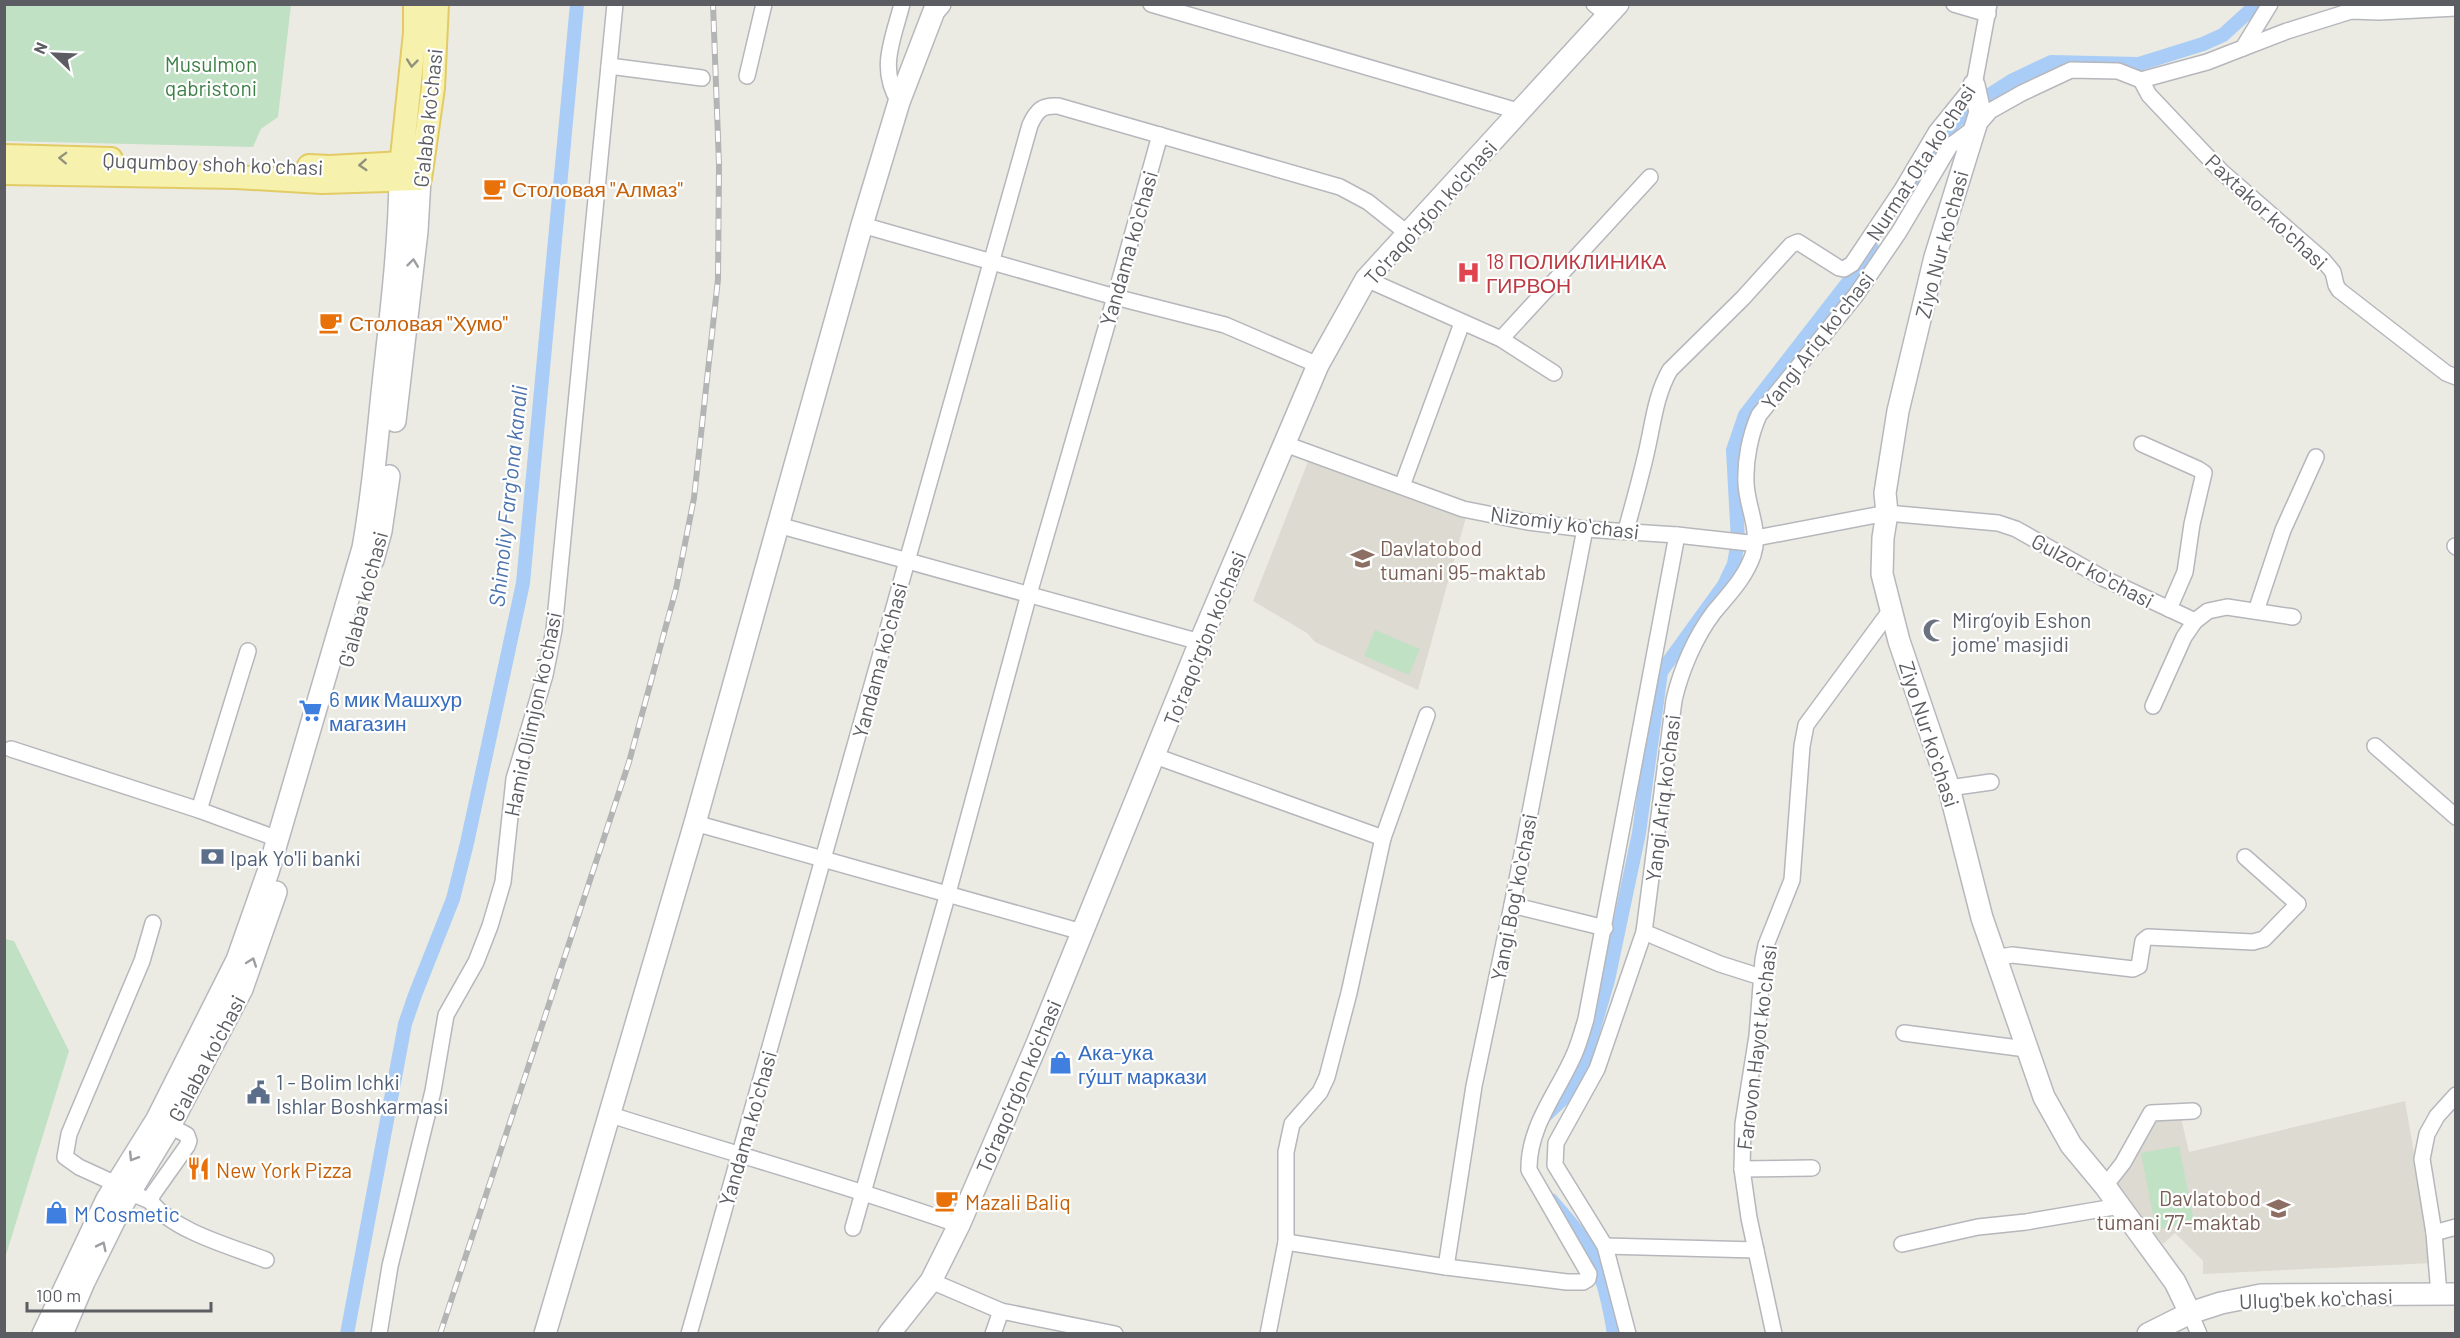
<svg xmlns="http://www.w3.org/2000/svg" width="2460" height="1338" font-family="Barlow,sans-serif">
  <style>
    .education { fill: #dcdad1 }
    .green { fill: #c1e1c4 }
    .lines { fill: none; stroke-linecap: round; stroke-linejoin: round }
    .canal { stroke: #a9cdf6; stroke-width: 14 }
    .street-casing { stroke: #b5b7bc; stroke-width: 18 }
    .secondary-casing { stroke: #b6b8bd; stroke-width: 24 }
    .primary-casing { stroke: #e2cb65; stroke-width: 26 }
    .street { stroke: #fff; stroke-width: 15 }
    .secondary { stroke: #fff; stroke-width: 21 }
    .primary { stroke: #f6f1ad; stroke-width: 22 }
    .rail-casing { stroke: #b3b4b4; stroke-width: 6 }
    .rail { stroke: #fff; stroke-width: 4; stroke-dasharray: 11; stroke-linecap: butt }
    .oneway { stroke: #91917c }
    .oneway2 { stroke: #9d9ea1 }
    .labels { text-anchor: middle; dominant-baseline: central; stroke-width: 4.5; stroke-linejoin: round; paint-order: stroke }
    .park-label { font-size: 21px; fill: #3d7f46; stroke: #fff }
    .street-label { font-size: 21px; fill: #5b5d62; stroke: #fff }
    .food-label { font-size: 21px; fill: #c56008; stroke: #fff; text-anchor: start }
    .health-label { font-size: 21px; fill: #be3a42; stroke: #fff; text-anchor: start }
    .education-label { font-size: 21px; fill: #785e54; stroke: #fff; text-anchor: start }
    .worship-label { font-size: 21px; fill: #5b616d; stroke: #fff; text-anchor: start }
    .shop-label { font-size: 21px; fill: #366cbe; stroke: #fff; text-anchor: start }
    .service-label { font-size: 21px; fill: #4e5e75; stroke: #fff; text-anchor: start }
    .water-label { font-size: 22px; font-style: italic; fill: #4b73ae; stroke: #fff }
  </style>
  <rect width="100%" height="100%" fill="#ecebe3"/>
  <g class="education">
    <polygon points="1309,459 1466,517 1418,690 1315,642 1307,633 1253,601"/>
    <polygon points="2405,1101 2433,1263 2203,1274 2203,1261 2175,1233 2163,1244 2116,1186 2156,1119 2181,1118 2189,1152"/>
  </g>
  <g class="green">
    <polygon points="5,4 291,5 278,117 261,129 253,147 5,141"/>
    <polygon points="1375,630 1420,649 1409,675 1364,656"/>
    <polygon points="5,939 14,941 69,1051 5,1258"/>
    <polygon points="2179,1146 2194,1222 2156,1230 2141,1153"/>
  </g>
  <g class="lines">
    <g class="canal">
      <polyline points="1905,197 1953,124 1980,101 2013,80 2051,62 2139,64 2203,44 2223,35 2257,4"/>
      <polyline points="1545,1116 1569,1093 1580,1076 1608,980 1639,833 1661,672 1724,585 1734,564 1738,541 1733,450 1745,415 1856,272 1872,248"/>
      <path d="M1551,1200C1566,1217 1583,1236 1593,1257C1604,1280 1610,1308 1614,1334"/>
      <polyline points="347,1334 405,1024 415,995 453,899 467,843 523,583 577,4"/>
    </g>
    <defs>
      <g id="street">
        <polyline points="1151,4 1521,112"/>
        <polyline points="1594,4 1608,15"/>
        <polyline points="1954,4 1988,14"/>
        <polyline points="2243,48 2287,31 2351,11 2379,12 2456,8"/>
        <polyline points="609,66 702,78"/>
        <polyline points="747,76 764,4"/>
        <polyline points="2141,80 2149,95 2222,172 2323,260 2333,272 2336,285 2339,290 2446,373 2456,377"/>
        <path d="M899,102C878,68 893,40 902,4"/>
        <polyline points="862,225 1115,297 1225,325 1318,365"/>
        <polyline points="1366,279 1501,339 1554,373"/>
        <polyline points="1501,339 1650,177"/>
        <polyline points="1285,444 1463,509 1528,522 1585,529 1677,535 1749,543 1756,538 1887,513 1998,523 2016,529 2103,578 2195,621 2208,611 2227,607 2293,617"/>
        <polyline points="2142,444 2198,469 2204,473 2192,524 2185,572 2169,609"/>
        <polyline points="1402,486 1462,323"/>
        <polyline points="778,525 1200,642"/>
        <path d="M1626,530C1633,505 1640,480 1646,454C1653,425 1655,396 1670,370L1743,298L1791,245L1798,242L1839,268L1844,269L1852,264L1901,191L1936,132L1974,85L1989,4"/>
        <polyline points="2455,546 2456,547"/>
        <polyline points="2256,611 2283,530 2316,457"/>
        <polyline points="248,651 199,810 278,839"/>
        <polyline points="2153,706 2184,637 2195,621"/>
        <polyline points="2375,746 2456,817"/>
        <polyline points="11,749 199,810"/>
        <polyline points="1155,756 1383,838"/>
        <polyline points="1949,788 1991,782"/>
        <polyline points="695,823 1082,932"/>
        <polyline points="1512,905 1605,928"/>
        <polyline points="1644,932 1720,964 1761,977"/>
        <polyline points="1995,958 2012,955 2133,969 2139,966 2143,941 2148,937 2253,942 2264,939 2298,904 2245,857"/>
        <polyline points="1904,1033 2026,1049"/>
        <path d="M611,1115C727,1152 844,1184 959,1225"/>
        <polyline points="1742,1169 1812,1168"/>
        <polyline points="116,1184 79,1167 65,1157 69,1134 142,961 153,923"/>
        <polyline points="2105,1186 2123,1163 2151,1113 2193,1111"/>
        <polyline points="129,1192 150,1201 153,1194 187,1146 189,1141 187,1135 163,1122"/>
        <path d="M150,1201C175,1232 230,1246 266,1260"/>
        <polyline points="853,1228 948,893 1029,594 1115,297 1160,135"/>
        <polyline points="2434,1233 2456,1227"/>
        <path d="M1286,1242L1446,1267L1567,1282H1583L1588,1279L1589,1274L1529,1170C1528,1125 1560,1090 1576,1050C1580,1040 1583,1029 1586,1019L1677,535"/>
        <polyline points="1902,1244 1978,1227 2026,1222 2120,1206"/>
        <polyline points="1605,1246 1756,1250"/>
        <polyline points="1446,1267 1474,1086 1512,905 1585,529"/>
        <polyline points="931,1281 1001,1311 1115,1334"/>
        <polyline points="2439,1294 2434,1233 2422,1159 2427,1134 2437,1116 2456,1095"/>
        <polyline points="2190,1313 2199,1334"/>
        <polyline points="379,1334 390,1266 433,1091 446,1015 476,962 490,926 503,882 514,779 545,675 554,630 615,4"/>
        <path d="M689,1334L1030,125C1037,110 1042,105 1058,106L1340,187L1368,202L1407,233"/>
        <polyline points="993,1334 1001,1311"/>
        <polyline points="1268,1334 1286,1242 1286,1152 1292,1124 1320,1092 1327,1077 1349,993 1383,838 1427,715"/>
        <path d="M1628,1334L1605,1246L1555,1165L1556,1143L1597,1069L1644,932L1674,700C1681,670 1695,637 1714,612C1729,594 1745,578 1753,555C1761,530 1747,508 1746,483C1745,461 1750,435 1759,415L1856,295L1899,232L1950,146L1977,126L1990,111L2022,93L2071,70L2118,71L2141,80L2207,62L2243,48L2270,4"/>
        <polyline points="1774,1334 1749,1218 1742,1169 1743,1124 1757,1036 1763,960 1766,945 1792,880 1802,746 1806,725 1890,611"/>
      </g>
      <g id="secondary">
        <polyline points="1974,85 1980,112 1935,257 1898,411 1885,493 1887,513 1883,538 1882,574 1899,641 1949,788 1982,918 2044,1097 2071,1145 2105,1186 2175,1282 2190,1313"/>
        <polyline points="395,421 417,231 420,179"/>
        <polyline points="373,560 381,531 389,476"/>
        <path d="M43,1334L107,1199L157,1119L237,960L268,872L363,548C374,487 378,427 385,366C392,304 399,242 400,179"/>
        <polyline points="62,1334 84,1282 121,1207 170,1126 242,989 276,892"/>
        <polyline points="545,1334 695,823 862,225 899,102 934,11 940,4"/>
        <polyline points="889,1334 931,1281 959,1225 1036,1046 1200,642 1318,365 1366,279 1618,4"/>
        <polyline points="2148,1334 2190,1313 2221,1303 2261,1295 2456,1294"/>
      </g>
      <g id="primary">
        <polyline points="4,156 111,159"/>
        <polyline points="309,166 330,167 421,162"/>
        <polyline points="4,173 236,177 322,182 420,179 433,88 437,4"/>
        <polyline points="400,176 415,33 415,4"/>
      </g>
    </defs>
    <use href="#street" class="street-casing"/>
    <use href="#secondary" class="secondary-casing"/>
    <use href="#primary" class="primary-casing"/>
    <use href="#street" class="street"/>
    <use href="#secondary" class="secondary"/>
    <use href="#primary" class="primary"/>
    <defs>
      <polyline id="rail" points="440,1334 629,762 676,589 694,498 718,279 719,165 713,4"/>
    </defs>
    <use href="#rail" class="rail-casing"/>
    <use href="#rail" class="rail"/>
  </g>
  <defs><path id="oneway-chevron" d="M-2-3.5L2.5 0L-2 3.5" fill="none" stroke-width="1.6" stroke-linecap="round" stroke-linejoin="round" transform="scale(1.5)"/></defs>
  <g class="oneway">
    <use href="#oneway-chevron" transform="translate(412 63) rotate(96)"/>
    <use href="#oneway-chevron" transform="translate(63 158) rotate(-178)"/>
    <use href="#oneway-chevron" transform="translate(363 165) rotate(176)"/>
  </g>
  <g class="oneway2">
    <use href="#oneway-chevron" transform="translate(413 263) rotate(-83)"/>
    <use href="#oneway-chevron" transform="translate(252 962) rotate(-70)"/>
    <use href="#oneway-chevron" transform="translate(133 1157) rotate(122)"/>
    <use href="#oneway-chevron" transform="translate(102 1246) rotate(-64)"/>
  </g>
  <defs>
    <symbol id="cafe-bare" viewBox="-9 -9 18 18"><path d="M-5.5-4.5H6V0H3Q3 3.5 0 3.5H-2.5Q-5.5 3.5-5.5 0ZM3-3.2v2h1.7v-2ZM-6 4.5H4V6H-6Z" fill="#e8710a" stroke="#fff" stroke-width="2.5" paint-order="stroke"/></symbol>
    <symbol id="hospital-bare" viewBox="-9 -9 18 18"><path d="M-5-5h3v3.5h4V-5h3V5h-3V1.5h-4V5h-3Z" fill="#e0444e" stroke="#fff" stroke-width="2.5" paint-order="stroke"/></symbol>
    <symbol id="school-bare" viewBox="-9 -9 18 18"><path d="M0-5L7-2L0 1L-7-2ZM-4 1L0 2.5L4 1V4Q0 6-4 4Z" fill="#8d6e63" stroke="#fff" stroke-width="2.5" paint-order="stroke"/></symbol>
    <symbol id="mosque-bare" viewBox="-9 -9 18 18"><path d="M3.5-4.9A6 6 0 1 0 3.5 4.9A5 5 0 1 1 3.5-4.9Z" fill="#6b7280" stroke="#fff" stroke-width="2.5" paint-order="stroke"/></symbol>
    <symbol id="supermarket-bare" viewBox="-9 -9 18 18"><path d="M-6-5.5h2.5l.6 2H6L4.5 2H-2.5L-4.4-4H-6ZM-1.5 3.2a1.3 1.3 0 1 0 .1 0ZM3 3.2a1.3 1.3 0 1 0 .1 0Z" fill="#3f7fe0" stroke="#fff" stroke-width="2.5" paint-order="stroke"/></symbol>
    <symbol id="bank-bare" viewBox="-9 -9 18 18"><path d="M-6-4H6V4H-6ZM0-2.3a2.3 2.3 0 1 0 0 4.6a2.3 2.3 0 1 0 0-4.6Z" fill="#5c6f8a" stroke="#fff" stroke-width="2.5" paint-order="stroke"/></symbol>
    <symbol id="shop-bare" viewBox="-9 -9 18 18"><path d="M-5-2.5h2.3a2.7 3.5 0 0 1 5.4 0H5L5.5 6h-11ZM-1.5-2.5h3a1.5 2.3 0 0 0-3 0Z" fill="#3f7fe0" stroke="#fff" stroke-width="2.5" paint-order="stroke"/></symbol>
    <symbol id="civic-bare" viewBox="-9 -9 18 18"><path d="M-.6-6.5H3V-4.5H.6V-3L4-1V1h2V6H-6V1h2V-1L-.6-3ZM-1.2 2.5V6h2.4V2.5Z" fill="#5c6f8a" stroke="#fff" stroke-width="2.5" paint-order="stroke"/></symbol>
    <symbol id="restaurant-bare" viewBox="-9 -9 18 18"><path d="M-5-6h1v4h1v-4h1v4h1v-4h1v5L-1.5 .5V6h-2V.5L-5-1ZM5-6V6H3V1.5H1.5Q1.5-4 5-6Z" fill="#e8710a" stroke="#fff" stroke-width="2.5" paint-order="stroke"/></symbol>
  </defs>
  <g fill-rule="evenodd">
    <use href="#cafe-bare" x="478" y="172" width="33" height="33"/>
    <use href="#hospital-bare" x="1452" y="256" width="33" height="33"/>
    <use href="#cafe-bare" x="314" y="306" width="33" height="33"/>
    <use href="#school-bare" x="1346" y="542" width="33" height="33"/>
    <use href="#mosque-bare" x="1918" y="614" width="33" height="33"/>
    <use href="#supermarket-bare" x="294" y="694" width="33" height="33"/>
    <use href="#bank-bare" x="196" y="840" width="33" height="33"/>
    <use href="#shop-bare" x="1044" y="1046" width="33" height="33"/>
    <use href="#civic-bare" x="242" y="1076" width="33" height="33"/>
    <use href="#restaurant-bare" x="182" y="1152" width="33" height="33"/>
    <use href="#cafe-bare" x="930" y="1184" width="33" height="33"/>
    <use href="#school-bare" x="2262" y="1192" width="33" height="33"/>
    <use href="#shop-bare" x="40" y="1196" width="33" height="33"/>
  </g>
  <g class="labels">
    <g class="park-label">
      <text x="211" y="63">Musulmon<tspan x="211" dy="24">qabristoni</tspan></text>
    </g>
    <g class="street-label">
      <text transform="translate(427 118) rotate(-84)">G'alaba ko'chasi</text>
      <text transform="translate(1920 162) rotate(-57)">Nurmat Ota koʻchasi</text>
      <text transform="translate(213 163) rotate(2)">Ququmboy shoh koʻchasi</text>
      <text transform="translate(2267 211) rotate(43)">Paxtakor koʻchasi</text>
      <text transform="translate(1430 212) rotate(-48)">To'raqo'rg'on ko'chasi</text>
      <text transform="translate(1941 244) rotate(-75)">Ziyo Nur koʻchasi</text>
      <text transform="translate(1128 248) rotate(-74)">Yandama koʻchasi</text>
      <text transform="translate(1817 340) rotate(-52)">Yangi Ariq koʻchasi</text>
      <text transform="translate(1565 522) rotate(7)">Nizomiy koʻchasi</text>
      <text transform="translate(2093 570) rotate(28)">Gulzor koʻchasi</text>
      <text transform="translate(362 599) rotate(-75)">G'alaba ko'chasi</text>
      <text transform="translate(1204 638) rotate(-68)">To'raqo'rg'on ko'chasi</text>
      <text transform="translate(879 660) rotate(-75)">Yandama koʻchasi</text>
      <text transform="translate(532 714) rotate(-78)">Hamid Olimjon koʻchasi</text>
      <text transform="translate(1930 734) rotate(72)">Ziyo Nur koʻchasi</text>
      <text transform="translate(1662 798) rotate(-83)">Yangi Ariq koʻchasi</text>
      <text transform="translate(1513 897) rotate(-79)">Yangi Bogʻ koʻchasi</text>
      <text transform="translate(1756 1047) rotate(-83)">Farovon Hayot koʻchasi</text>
      <text transform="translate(206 1058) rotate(-62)">G'alaba ko'chasi</text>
      <text transform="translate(1018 1086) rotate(-67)">To'raqo'rg'on ko'chasi</text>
      <text transform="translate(747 1128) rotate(-74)">Yandama koʻchasi</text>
      <text transform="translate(2316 1298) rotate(-2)">Ulugʻbek koʻchasi</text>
    </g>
    <g class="food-label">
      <text x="512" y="188">Столовая "Алмаз"</text>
      <text x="349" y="322">Столовая "Хумо"</text>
      <text x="216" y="1169">New York Pizza</text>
      <text x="965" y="1201">Mazali Baliq</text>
    </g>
    <g class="health-label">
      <text x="1486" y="260">18 ПОЛИКЛИНИКА<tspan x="1486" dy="24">ГИРВОН</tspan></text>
    </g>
    <g class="education-label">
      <text x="1380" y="547">Davlatobod<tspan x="1380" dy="24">tumani 95-maktab</tspan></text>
      <text x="2261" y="1197" text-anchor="end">Davlatobod<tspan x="2261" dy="24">tumani 77-maktab</tspan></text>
    </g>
    <g class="worship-label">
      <text x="1952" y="619">Mirg‘oyib Eshon<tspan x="1952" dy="24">jome' masjidi</tspan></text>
    </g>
    <g class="shop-label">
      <text x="329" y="698">6 мик Машхур<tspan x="329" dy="24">магазин</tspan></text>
      <text x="1078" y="1051">Ака-ука<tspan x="1078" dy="24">гу́шт маркази</tspan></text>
      <text x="74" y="1213">M Cosmetic</text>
    </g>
    <g class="service-label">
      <text x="230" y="857">Ipak Yo'li banki</text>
      <text x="276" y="1081">1 - Bolim Ichki<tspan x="276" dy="24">Ishlar Boshkarmasi</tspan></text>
    </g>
    <g class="water-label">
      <text transform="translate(507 496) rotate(-84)">Shimoliy Fargʻona kanali</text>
    </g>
  </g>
  <rect width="2460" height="1338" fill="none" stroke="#5b5d62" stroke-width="12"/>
  <g transform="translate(54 54) rotate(293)" stroke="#ffffff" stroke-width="4.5" paint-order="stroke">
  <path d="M0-4.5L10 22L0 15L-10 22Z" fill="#5b5d62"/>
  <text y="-9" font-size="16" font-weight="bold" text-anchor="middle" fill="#5b5d62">N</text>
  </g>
  <path d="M27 1302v9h184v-9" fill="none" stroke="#5b5d62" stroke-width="3"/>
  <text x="36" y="1302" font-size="18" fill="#5b5d62" stroke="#ffffff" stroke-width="4.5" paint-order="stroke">100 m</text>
</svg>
